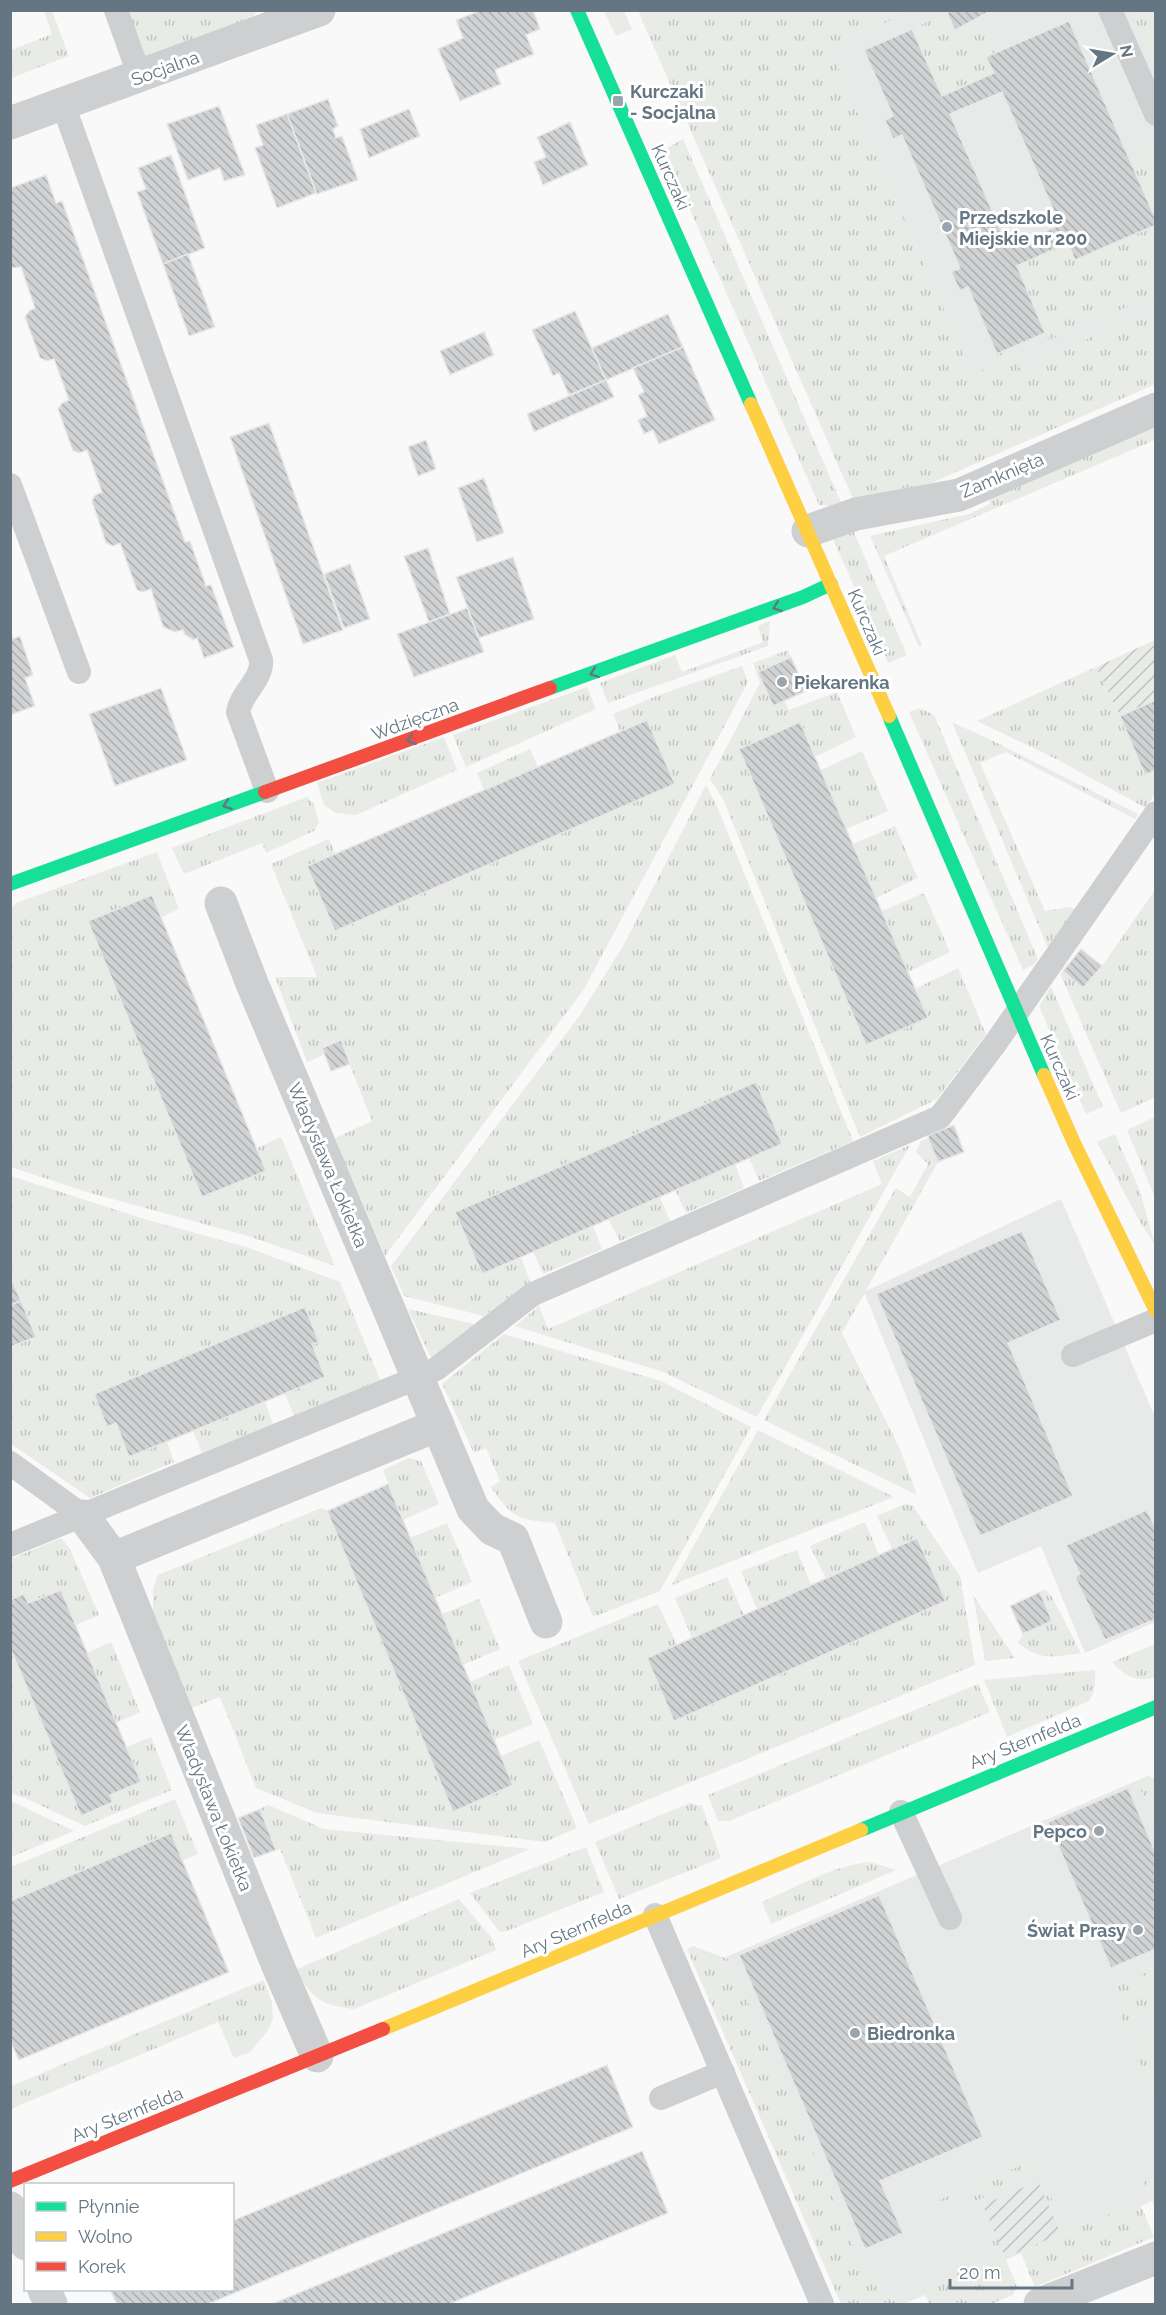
<svg xmlns="http://www.w3.org/2000/svg" width="1166" height="2315" font-family="Raleway,sans-serif">
  <style>
    .built { fill: #e8e9e9 }
    .industrial { fill: url(#industrial-furrows) }
    .grass { fill: url(#grass-tufts) }
    .garden { fill: url(#garden-furrows) }
    .building { fill: url(#building-back-hatch); stroke: #e8e8e8; stroke-width: 1.5; fill-rule: evenodd }
    .lines { fill: none; stroke-linecap: round; stroke-linejoin: round }
    .lane { stroke: #cecfd0; stroke-width: 24 }
    .street { stroke: #cecfd0; stroke-width: 33 }
    .fast { stroke: #16e098; stroke-width: 14 }
    .slow { stroke: #ffcf43; stroke-width: 14 }
    .jam { stroke: #f24e42; stroke-width: 14 }
    .oneway { stroke: #657683 }
    .poi-dot { fill: #99a4ac; stroke: #fff; stroke-width: 2 }
    .labels { text-anchor: middle; dominant-baseline: central; stroke-width: 6; stroke-linejoin: round; paint-order: stroke }
    .street-label { font-size: 18px; fill: #657683; stroke: #fff }
    .poi-label { font-size: 18px; font-weight: bold; fill: #657683; stroke: #fff; text-anchor: start }
  </style>
  <defs>
    <pattern id="industrial-furrows" width="10" height="10" patternUnits="userSpaceOnUse" patternTransform="scale(1.5)"><rect width="10" height="10" fill="#e8e9e9"/><path d="M-1 1l2-2M0 10L10 0M9 11l2-2" fill="none" stroke="#c0c1c2"/></pattern>
    <pattern id="grass-tufts" width="24" height="20" patternUnits="userSpaceOnUse" patternTransform="scale(1.5)"><rect width="24" height="20" fill="#e8ebe6"/><path d="M3 7l-1-3M5 7V3M7 7l1-3M15 17l-1-3M17 17v-4M19 17l1-3" fill="none" stroke="#c0c3c0"/></pattern>
    <pattern id="garden-furrows" width="10" height="10" patternUnits="userSpaceOnUse" patternTransform="scale(1.5)"><rect width="10" height="10" fill="#e8ebe6"/><path d="M-1 1l2-2M0 10L10 0M9 11l2-2" fill="none" stroke="#c0c3c0"/></pattern>
    <pattern id="building-back-hatch" width="6" height="6" patternUnits="userSpaceOnUse" patternTransform="scale(1.5)"><rect width="6" height="6" fill="#d0d2d3"/><path d="M-1 5l2 2M0 0l6 6M5-1l2 2" fill="none" stroke="#acafb1"/></pattern>
  </defs>
  <rect width="100%" height="100%" fill="#f9f9f9"/>
  <g class="built">
    <polygon points="644,11 1155,11 1155,384 931,483"/>
    <polygon points="1061,1199 1155,1417 1155,1622 1085,1653 1041,1546 978,1573 864,1292"/>
    <polygon points="1150,1775 1156,1788 1155,2195 904,2304 875,2304 721,1959"/>
  </g>
  <polygon class="industrial" points="1038,2181 1061,2234 1005,2258 983,2205"/>
  <g class="grass">
    <polygon points="44,11 52,11 69,56 11,78 11,50 52,34"/>
    <polygon points="123,11 258,11 247,23 141,63"/>
    <polygon points="604,11 624,11 632,29 616,36"/>
    <polygon points="638,11 908,11 909,12 829,47 972,374 1000,363 997,354 1011,348 1019,368 1155,310 1155,384 931,483 853,499"/>
    <polygon points="1130,11 1155,11 1155,69"/>
    <polygon points="947,13 955,29 979,17 996,53 987,57 994,73 942,96 912,29"/>
    <polygon points="683,139 843,507 819,505 664,150"/>
    <polygon points="1155,147 1155,295 1049,340 1017,266 1068,243 1075,260 1155,225 1129,159"/>
    <polygon points="1155,422 1155,440 884,556 922,645 919,647 870,536 969,514 990,504 989,494"/>
    <polygon points="852,528 907,655 888,663 833,539"/>
    <polygon points="770,621 768,646 608,703 600,683 675,655 682,672 763,642 758,626"/>
    <polygon points="788,650 791,657 758,672 784,701 789,710 837,692 856,737 815,757 799,722 739,749 866,1045 928,1018 915,989 958,968 986,1034 937,1099 860,1137 723,799 710,779 760,683 753,663"/>
    <polygon points="742,666 748,682 584,989 385,1256 335,1138 372,1121 340,1040 322,1047 325,1054 307,1062 275,977 317,977 271,864 329,839 335,854 307,867 335,930 675,784 647,720 620,731 613,714 659,695"/>
    <polygon points="1096,667 1120,716 1155,770 1155,793 1146,808 1054,758 977,721"/>
    <polygon points="587,687 596,709 466,767 453,735"/>
    <polygon points="920,708 934,715 1038,959 1033,965 1023,970 909,712"/>
    <polygon points="952,722 989,739 1138,814 1135,819 1006,752 980,763 1045,911 1070,907 1075,909 1048,948"/>
    <polygon points="444,737 457,770 356,815 336,813 324,805 317,783"/>
    <polygon points="530,749 538,767 484,790 477,773"/>
    <polygon points="862,751 888,811 846,829 821,770"/>
    <polygon points="706,785 716,804 853,1141 759,1181 749,1158 782,1144 756,1083 455,1213 482,1274 521,1257 530,1282 484,1316 404,1296 391,1266 580,1015 623,946"/>
    <polygon points="307,797 313,803 319,822 314,831 266,853 262,843 184,874 172,848"/>
    <polygon points="895,826 918,878 876,898 853,844"/>
    <polygon points="157,852 179,909 162,917 152,895 89,921 202,1197 266,1171 257,1148 281,1137 335,1266 248,1236 87,1192 11,1167 11,909 16,903"/>
    <polygon points="1155,890 1155,1097 1121,1113 1060,974 1063,971 1084,987 1102,966"/>
    <polygon points="924,893 950,952 908,972 882,911"/>
    <polygon points="1051,986 1103,1107 1086,1114 1039,1006"/>
    <polygon points="1155,1117 1155,1198 1127,1130"/>
    <polygon points="1115,1134 1140,1191 1155,1245 1140,1222 1097,1142"/>
    <polygon points="928,1138 938,1162 842,1333 899,1447 917,1495 764,1420 896,1188 910,1197 928,1164 916,1152 921,1141"/>
    <polygon points="910,1145 757,1417 663,1372 515,1326 539,1306 548,1329 882,1184 873,1161"/>
    <polygon points="735,1164 744,1188 686,1213 675,1190"/>
    <polygon points="11,1176 141,1218 246,1247 340,1282 380,1380 294,1416 285,1394 325,1377 312,1344 319,1341 305,1307 94,1394 107,1426 116,1423 129,1457 167,1442 174,1462 90,1498 11,1444 11,1347 36,1337 11,1276"/>
    <polygon points="660,1197 670,1221 620,1241 608,1219"/>
    <polygon points="593,1226 602,1249 543,1274 533,1251"/>
    <polygon points="408,1309 474,1324 431,1358"/>
    <path d="M504,1334L661,1381L751,1427L660,1591L593,1617L555,1523C517,1520 513,1518 491,1487L500,1481L486,1448L474,1453L442,1384Z"/>
    <polygon points="265,1402 273,1424 202,1453 193,1431"/>
    <polygon points="758,1430 894,1497 672,1585"/>
    <polygon points="409,1458 421,1461 439,1504 403,1520 383,1470"/>
    <polygon points="905,1504 913,1506 960,1576 975,1665 589,1824 518,1661 658,1604 677,1645 647,1658 674,1721 946,1601 918,1538 892,1549 877,1516"/>
    <polygon points="321,1508 327,1511 453,1812 512,1786 501,1756 539,1740 577,1828 545,1842 317,1813 256,1788 220,1697 189,1709 153,1612 153,1589 158,1575"/>
    <polygon points="865,1522 879,1555 826,1579 810,1546"/>
    <polygon points="447,1523 472,1582 435,1598 410,1538"/>
    <polygon points="61,1538 70,1549 99,1615 76,1625 61,1590 28,1603 24,1594 11,1600 11,1559"/>
    <polygon points="797,1550 811,1585 757,1609 741,1571"/>
    <polygon points="727,1577 744,1615 692,1638 675,1598"/>
    <path d="M1045,1589L1052,1597L1081,1653C1053,1657 1040,1661 1018,1643L1023,1634L1052,1621L1040,1592Z"/>
    <polygon points="973,1595 1015,1658 985,1661"/>
    <polygon points="479,1599 500,1649 463,1665 442,1614"/>
    <polygon points="111,1642 140,1712 116,1723 87,1653"/>
    <path d="M1155,1644V1677C1137,1683 1124,1676 1112,1662Z"/>
    <polygon points="10,1647 81,1816 112,1803 110,1795 141,1782 126,1747 151,1737 172,1790 85,1826 27,1799 11,1793"/>
    <polygon points="509,1665 533,1724 494,1740 470,1682"/>
    <path d="M1095,1670C1095,1682 1096,1691 1089,1701L1007,1737L984,1680Z"/>
    <polygon points="978,1684 990,1712 729,1821 718,1821 708,1795"/>
    <polygon points="1155,1777 1156,1778 1155,1824 1138,1783"/>
    <polygon points="175,1799 198,1854 182,1861 170,1834 11,1901 11,1867"/>
    <polygon points="11,1801 74,1831 11,1857"/>
    <polygon points="690,1803 702,1806 721,1858 619,1899 595,1842"/>
    <polygon points="268,1805 324,1829 530,1849 316,1938 280,1849 276,1850 260,1809"/>
    <polygon points="586,1847 604,1892 504,1932 499,1931 470,1893"/>
    <path d="M871,1862L896,1870L771,1924L762,1902C794,1888 836,1864 871,1862Z"/>
    <path d="M459,1899L491,1937L496,1950L354,2009C320,2005 313,1999 295,1970Z"/>
    <polygon points="693,1946 730,1960 868,2280 877,2277 885,2295 896,2291 902,2304 841,2304 687,1949"/>
    <polygon points="1155,1969 1155,2097 1133,2045 1155,2034 1147,2018 1125,2027 1111,1996 1116,1986"/>
    <polygon points="264,1980 272,2003 273,2020 266,2033 250,2052 234,2058 218,2022 11,2109 11,2086"/>
    <polygon points="1022,2165 1030,2165 1040,2172 975,2201 970,2190 898,2221 897,2218"/>
    <polygon points="1155,2175 1155,2208 1152,2201 1141,2206 1154,2237 1035,2287 1020,2251 1061,2234 1038,2181 1043,2179 1066,2232 1150,2197 1143,2180"/>
    <polygon points="983,2205 1017,2286 1013,2295 991,2304 929,2304 925,2293 929,2286 998,2255 978,2207"/>
  </g>
  <polygon class="garden" points="1155,640 1155,700 1120,716 1096,667"/>
  <g class="building">
    <polygon points="482,10 533,10 540,29 526,35 534,54 495,70 501,84 460,101 438,49 463,38 456,20"/>
    <polygon points="952,10 985,10 987,13 955,30 947,13"/>
    <path d="M1069,21L1156,220V225L1075,260L1068,243L1017,266L1045,333L997,354L968,287L960,291L951,272L960,268L902,135L893,139L885,120L893,116L864,50L912,29L942,96L994,73L986,57ZM1002,92L1060,225L1008,247L950,114Z"/>
    <polygon points="328,99 338,126 333,129 336,138 342,136 358,180 317,194 287,114"/>
    <polygon points="219,106 245,175 224,181 220,168 188,180 167,124"/>
    <polygon points="409,109 420,136 369,158 360,129"/>
    <polygon points="287,114 316,193 277,208 255,148 263,145 256,125"/>
    <polygon points="570,122 588,165 543,185 534,162 546,157 537,137"/>
    <polygon points="171,155 205,248 163,264 137,192 146,189 138,168"/>
    <polygon points="46,175 56,203 62,201 185,542 190,541 206,586 211,585 234,647 204,658 197,638 194,640 185,635 183,630 175,632 163,627 151,589 143,592 137,590 120,543 113,546 106,543 92,501 95,495 102,492 87,450 80,453 73,451 58,409 62,403 69,400 54,359 47,361 40,358 25,317 29,311 35,308 21,267 10,268 10,188"/>
    <polygon points="188,254 215,327 189,336 163,264"/>
    <polygon points="575,311 606,380 569,395 559,373 553,376 532,330"/>
    <polygon points="668,314 683,347 606,380 592,348"/>
    <polygon points="484,332 494,355 450,375 440,351"/>
    <polygon points="683,347 715,420 659,444 653,430 644,434 638,420 647,416 638,395 644,392 633,368"/>
    <polygon points="606,380 614,397 534,432 527,414"/>
    <polygon points="269,423 343,630 303,644 230,437"/>
    <polygon points="426,440 436,469 418,476 408,447"/>
    <polygon points="484,478 504,533 477,542 458,488"/>
    <polygon points="428,548 450,614 429,622 404,556"/>
    <polygon points="513,557 534,619 479,638 456,577"/>
    <polygon points="350,564 370,619 344,628 324,574"/>
    <polygon points="467,608 484,652 414,677 397,634"/>
    <polygon points="10,631 13,639 20,636 33,675 25,678 35,706 10,715"/>
    <polygon points="791,657 806,691 773,706 758,672"/>
    <polygon points="161,688 187,760 115,786 89,714"/>
    <polygon points="1156,700 1156,770 1145,775 1120,716"/>
    <polygon points="647,720 675,784 335,931 307,866"/>
    <polygon points="800,722 928,1018 866,1045 739,749"/>
    <polygon points="152,895 266,1171 202,1197 88,921"/>
    <polygon points="1081,949 1102,966 1083,988 1063,971"/>
    <polygon points="341,1040 350,1064 331,1071 322,1048"/>
    <polygon points="756,1082 782,1144 482,1274 455,1212"/>
    <polygon points="954,1125 964,1152 938,1162 928,1138 929,1135"/>
    <polygon points="1022,1231 1061,1320 1008,1343 1073,1496 980,1536 876,1294"/>
    <polygon points="10,1276 21,1301 10,1305"/>
    <polygon points="21,1301 36,1337 10,1347 10,1305"/>
    <polygon points="305,1307 319,1342 312,1344 325,1377 129,1457 116,1423 107,1427 94,1394"/>
    <polygon points="388,1484 513,1785 453,1812 327,1511"/>
    <polygon points="1147,1510 1156,1530 1156,1619 1105,1640 1075,1577 1080,1574 1066,1545"/>
    <polygon points="917,1538 946,1601 674,1721 647,1658"/>
    <polygon points="61,1590 141,1782 110,1795 113,1802 81,1816 10,1647 10,1600 24,1594 28,1603"/>
    <polygon points="1040,1592 1052,1621 1023,1634 1010,1606"/>
    <polygon points="1128,1788 1156,1854 1156,1949 1111,1968 1048,1822"/>
    <polygon points="260,1809 276,1850 254,1858 238,1818"/>
    <polygon points="171,1833 229,1972 19,2060 10,2040 10,1901"/>
    <polygon points="879,1895 983,2137 880,2181 903,2233 865,2249 739,1955"/>
    <polygon points="607,2065 633,2127 208,2304 117,2304 110,2290 232,2290 232,2221"/>
    <polygon points="642,2151 668,2213 449,2304 272,2304"/>
  </g>
  <g class="lines">
    <g class="lane">
      <polyline points="116,10 140,77"/>
      <polyline points="1110,10 1156,114"/>
      <path d="M63,104L261,660C263,679 241,693 238,712L267,791"/>
      <polyline points="10,485 79,672"/>
      <polyline points="1073,1355 1156,1320"/>
      <polyline points="10,1463 83,1516"/>
      <polyline points="10,1545 419,1377 436,1369 533,1294 940,1117 997,1041 1156,813"/>
      <polyline points="901,1812 950,1918"/>
      <polyline points="655,1915 822,2304"/>
      <polyline points="661,2098 723,2072"/>
    </g>
    <g class="street">
      <polyline points="10,123 319,10"/>
      <polyline points="808,531 856,514 959,495 1156,409"/>
      <polyline points="221,903 253,986 473,1509 492,1529 513,1539 546,1622"/>
      <polyline points="83,1516 114,1558 438,1425"/>
      <polyline points="114,1558 278,1966 317,2056"/>
      <polyline points="10,2208 26,2244"/>
      <polyline points="44,2290 51,2304"/>
      <polyline points="1040,2304 1156,2258"/>
    </g>
    <g class="fast">
      <polyline points="577,10 751,404"/>
      <polyline points="550,688 803,597 831,584"/>
      <polyline points="889,716 1044,1075"/>
      <polyline points="10,884 265,792"/>
      <polyline points="861,1830 1156,1707"/>
    </g>
    <g class="slow">
      <polyline points="751,404 889,716"/>
      <polyline points="1044,1075 1074,1143 1156,1311"/>
      <polyline points="383,2029 861,1830"/>
    </g>
    <g class="jam">
      <polyline points="265,792 550,688"/>
      <polyline points="10,2181 383,2029"/>
    </g>
  </g>
  <defs><path id="oneway-chevron" d="M-2-3.5L2.5 0L-2 3.5" fill="none" stroke-width="1.6" stroke-linecap="round" stroke-linejoin="round" transform="scale(1.5)"/></defs>
  <g class="oneway">
    <use href="#oneway-chevron" transform="translate(777 607) rotate(160)"/>
    <use href="#oneway-chevron" transform="translate(594 673) rotate(160)"/>
    <use href="#oneway-chevron" transform="translate(411 740) rotate(161)"/>
    <use href="#oneway-chevron" transform="translate(227 805) rotate(160)"/>
  </g>
  <g class="poi-dot">
    <rect x="612" y="95" width="12" height="12" rx="3"/>
    <circle cx="947" cy="227" r="6"/>
    <circle cx="782" cy="682" r="6"/>
    <circle cx="1099" cy="1831" r="6"/>
    <circle cx="1138" cy="1930" r="6"/>
    <circle cx="855" cy="2033" r="6"/>
  </g>
  <g class="labels">
    <g class="street-label">
      <text transform="translate(165 68) rotate(-20)">Socjalna</text>
      <text transform="translate(671 177) rotate(66)">Kurczaki</text>
      <text transform="translate(1002 475) rotate(-23)">Zamknięta</text>
      <text transform="translate(867 622) rotate(67)">Kurczaki</text>
      <text transform="translate(415 719) rotate(-20)">Wdzięczna</text>
      <text transform="translate(1060 1067) rotate(66)">Kurczaki</text>
      <text transform="translate(328 1165) rotate(67)">Władysława Łokietka</text>
      <text transform="translate(1025 1741) rotate(-22)">Ary Sternfelda</text>
      <text transform="translate(214 1808) rotate(68)">Władysława Łokietka</text>
      <text transform="translate(576 1929) rotate(-23)">Ary Sternfelda</text>
      <text transform="translate(127 2114) rotate(-22)">Ary Sternfelda</text>
    </g>
    <g class="poi-label">
      <text x="630" y="91">Kurczaki<tspan x="630" dy="21">- Socjalna</tspan></text>
      <text x="959" y="217">Przedszkole<tspan x="959" dy="21">Miejskie nr 200</tspan></text>
      <text x="794" y="682">Piekarenka</text>
      <text x="1087" y="1831" text-anchor="end">Pepco</text>
      <text x="1126" y="1930" text-anchor="end">Świat Prasy</text>
      <text x="867" y="2033">Biedronka</text>
    </g>
  </g>
  <rect width="1166" height="2315" fill="none" stroke="#657683" stroke-width="24"/>
  <rect x="24" y="2183" width="210" height="108" fill="#ffffff" stroke="#c1c8cd" stroke-width="1.5"/>
  <rect x="36" y="2202" width="30" height="9" fill="#16e098" stroke="#c1c8cd" stroke-width="1.5"/>
  <text x="78" y="2213" font-size="18" fill="#657683">Płynnie</text>
  <rect x="36" y="2232" width="30" height="9" fill="#ffcf43" stroke="#c1c8cd" stroke-width="1.5"/>
  <text x="78" y="2243" font-size="18" fill="#657683">Wolno</text>
  <rect x="36" y="2262" width="30" height="9" fill="#f24e42" stroke="#c1c8cd" stroke-width="1.5"/>
  <text x="78" y="2273" font-size="18" fill="#657683">Korek</text>
  <g transform="translate(1112 54) rotate(79)" stroke="#ffffff" stroke-width="4.5" paint-order="stroke">
  <path d="M0-4.5L10 22L0 15L-10 22Z" fill="#657683"/>
  <text y="-9" font-size="16" font-weight="bold" text-anchor="middle" fill="#657683">N</text>
  </g>
  <path d="M950 2279v9h122v-9" fill="none" stroke="#657683" stroke-width="3"/>
  <text x="959" y="2279" font-size="18" fill="#657683" stroke="#ffffff" stroke-width="4.5" paint-order="stroke">20 m</text>
</svg>
